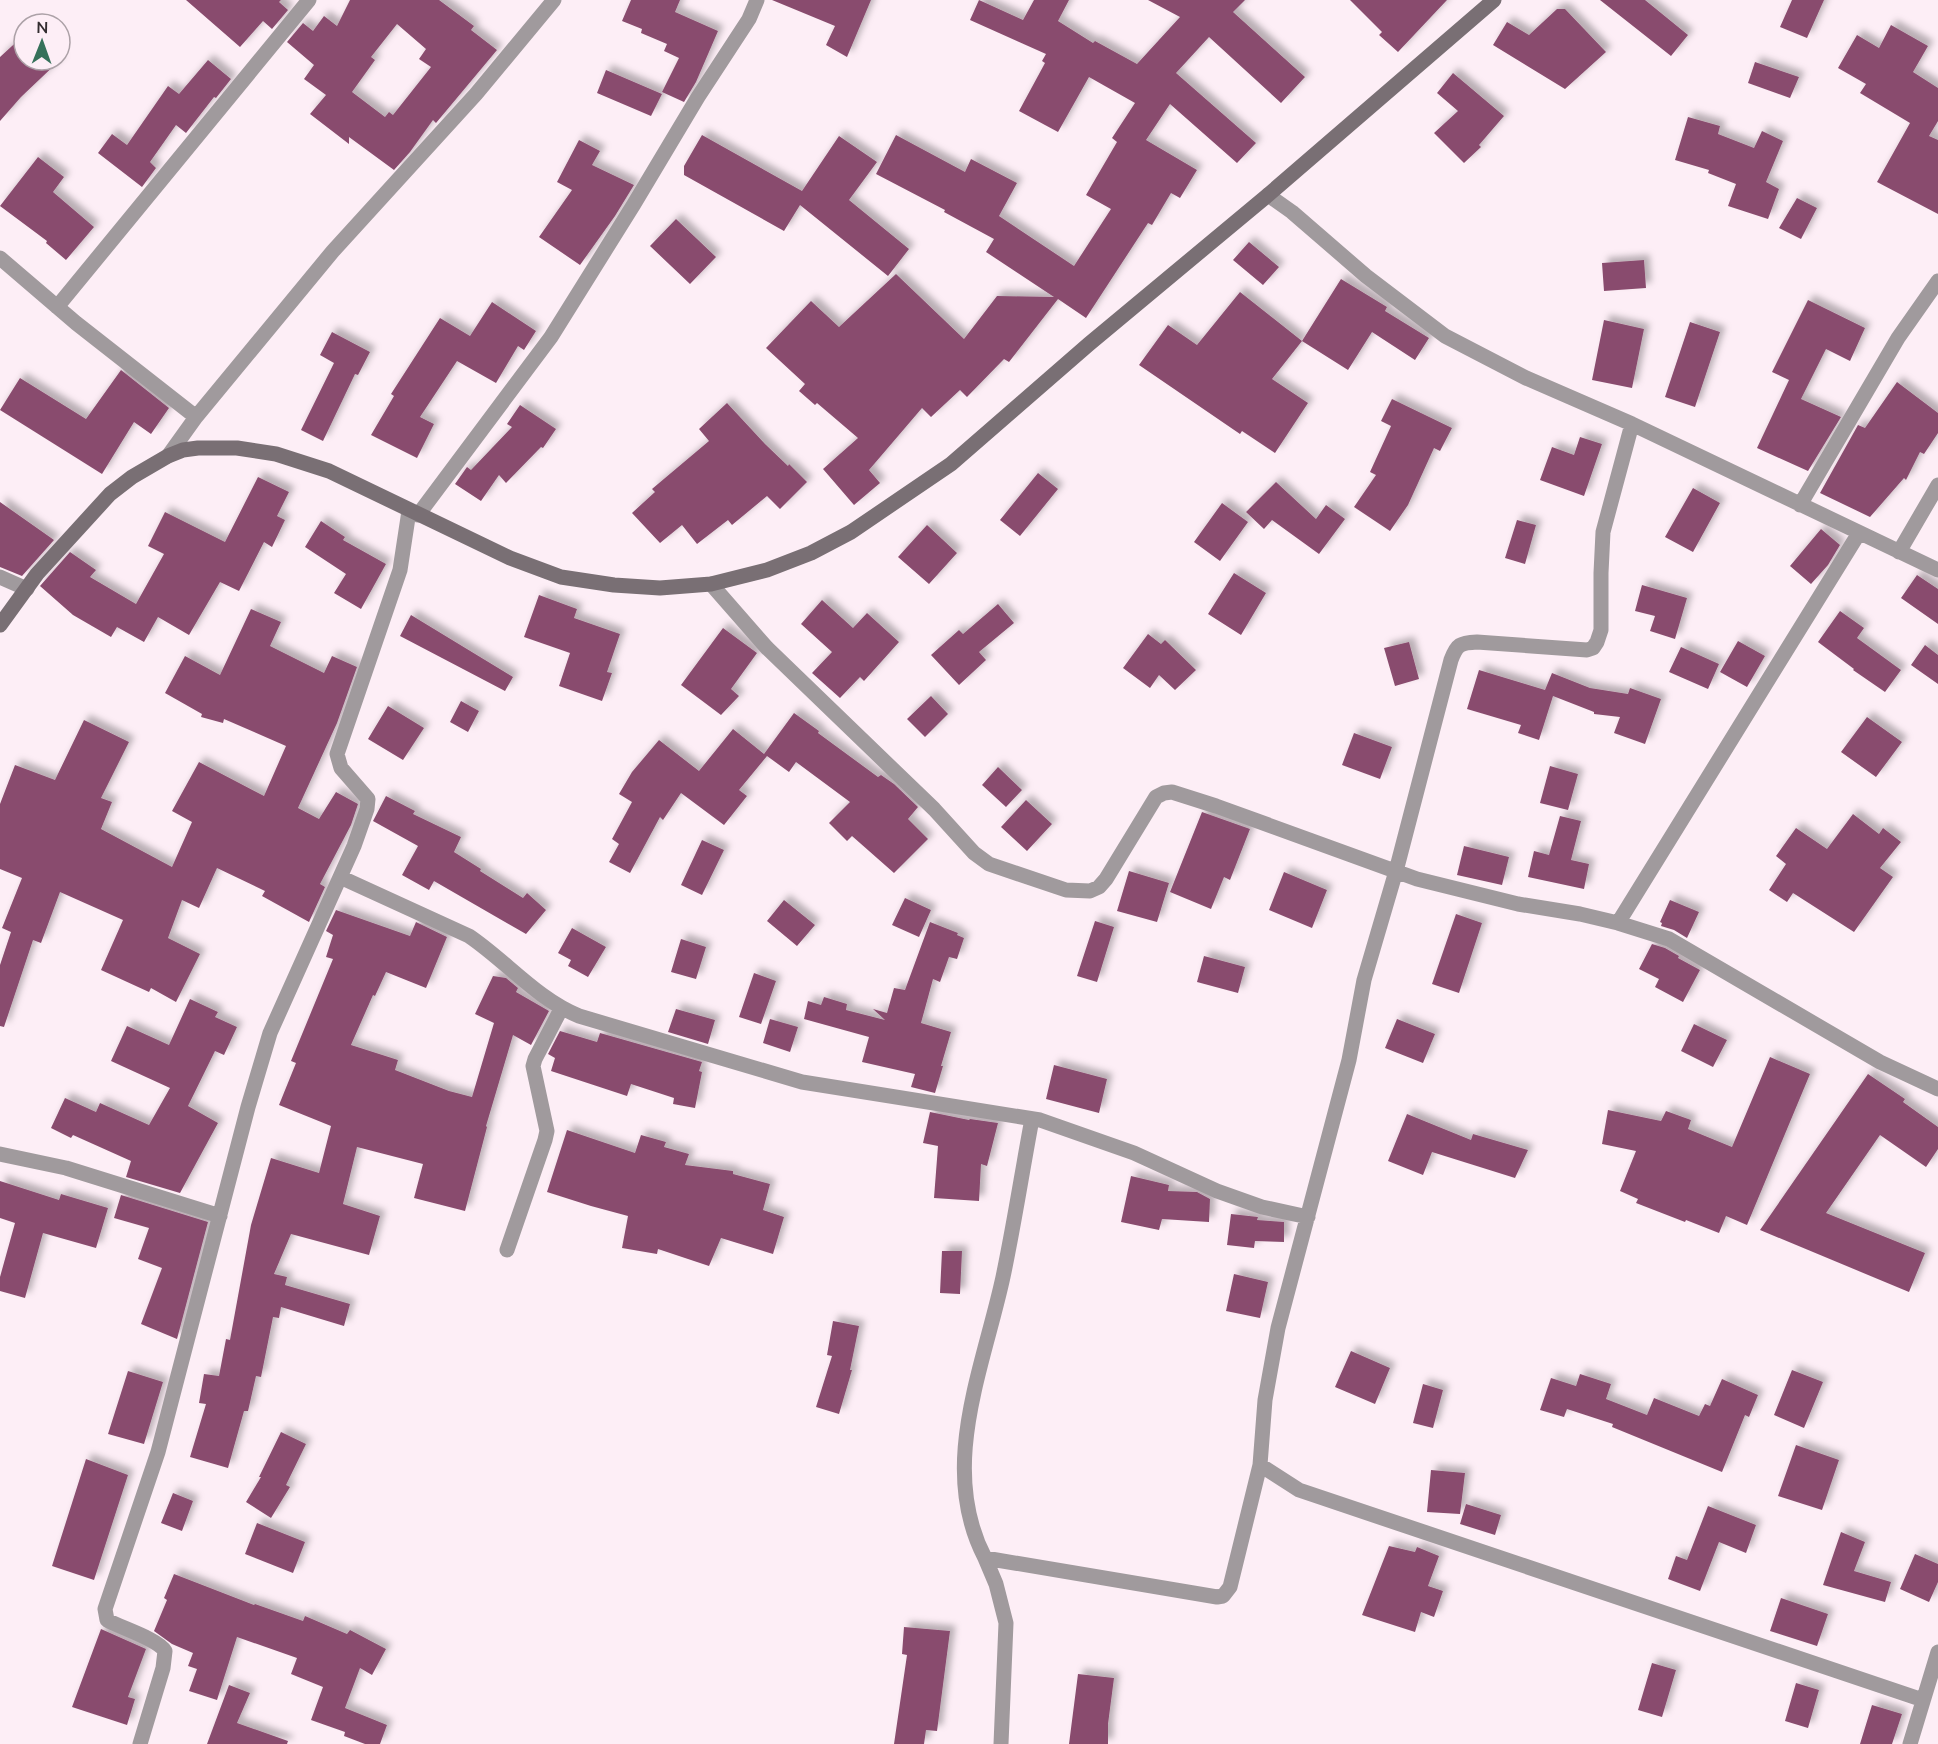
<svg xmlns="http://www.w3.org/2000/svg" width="1938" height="1744" viewBox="0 0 1938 1744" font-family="'Nunito Sans',sans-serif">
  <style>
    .building { fill: #894c6e; fill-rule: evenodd; filter: url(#shadow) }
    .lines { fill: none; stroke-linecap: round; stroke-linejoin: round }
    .street { stroke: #a09a9d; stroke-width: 15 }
    .secondary { stroke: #796f74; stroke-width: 15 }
  </style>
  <defs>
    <filter id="shadow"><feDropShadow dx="5.5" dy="-5.5" stdDeviation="3" flood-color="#0004"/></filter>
  </defs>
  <rect width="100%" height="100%" fill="#fdeef6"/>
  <path class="building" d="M186 0H281L279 2 288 10 272 29 263 21 240 47Z
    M350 0H439L474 26 471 30 497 50 436 123 433 120 410 152 394 170 349 137V144L310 114 326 95 304 79 314 65 287 42 303 23 313 31 324 16 337 26ZM397 24 426 49 419 59 431 67 393 115 389 112 385 117 352 92 375 60 371 57Z
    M631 0H680L675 12 718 31 696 82 684 102 662 92 679 58 664 51 667 44 641 33 642 29 622 21Z
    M772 0H871L847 57 826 45 835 26Z
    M979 0 1023 20 1034 0H1069L1058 21 1093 43 1095 41 1137 64 1180 17 1148 0H1245L1233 12 1305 77 1281 103 1209 37 1176 73 1256 143 1237 163 1170 104 1146 140 1197 170 1180 198 1171 193 1152 225 1148 223 1086 318 1058 299 1009 362 1004 359 967 397 960 390 931 417 922 408 869 470 880 483 854 505 823 469 858 438 817 403 815 405 799 391 805 384 766 348 811 301 839 327 896 274 964 339 997 296 1054 297 986 252 994 239 944 212 945 210 876 174 896 135 965 172 971 159 1017 183 999 216 1074 266 1111 209 1086 195 1117 142 1112 138 1135 103 1089 77 1058 132 1019 111 1045 63 1042 61 1046 54 970 20Z
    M1350 0H1447L1398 52 1379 35 1382 32Z
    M1600 0H1645L1688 35 1671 56Z
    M1792 0H1824L1807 38 1780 27Z
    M1557 9H1565L1606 52 1565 89 1493 45 1507 22 1529 35Z
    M1891 25 1928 46 1913 72 1938 88V121L1929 136 1938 140V214L1877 182 1910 123 1860 93 1866 84 1838 68 1857 35 1879 48Z
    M24 35V60H60L21 97 0 121V57Z
    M208 60 231 79 216 98 214 97 186 133 176 125 150 162 156 168 142 187 98 153 112 134 127 145 168 86 179 94Z
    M1755 62 1799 77 1790 98 1748 83Z
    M606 70 662 94 651 116 597 93Z
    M1453 73 1504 116 1479 145 1481 147 1464 163 1434 133 1458 111 1437 93Z
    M1688 117 1720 126 1718 134 1754 148 1762 131 1783 141 1766 182 1779 189 1768 219 1728 206 1736 184 1708 173 1709 170 1675 160Z
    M702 135 802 191 839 136 877 162 849 200 909 249 888 276 800 205 784 231 684 175V166Z
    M579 140 600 151 592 165 634 185 615 216 580 265 539 237 572 190 557 182Z
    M38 157 64 177 53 192 94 227 66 260 46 243 47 241 0 206Z
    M1797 198 1817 208 1801 239 1779 228Z
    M676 219 716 257 690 284 650 246Z
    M1249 242 1279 267 1263 285 1233 260Z
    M1644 260 1646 288 1604 291 1602 263Z
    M1341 279 1387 307 1385 311 1429 338 1415 360 1372 332 1348 370 1302 341Z
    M1240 292 1302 341 1272 379 1308 403 1275 453 1242 431 1240 434 1139 365 1168 325 1197 345Z
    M1808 300 1865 328 1850 361 1826 349 1801 399 1841 417 1808 471 1757 448 1789 380 1772 372Z
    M492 302 536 331 524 350 518 346 496 383 457 361 420 417 434 424 417 458 371 435 394 396 391 394 440 318 470 336Z
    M1604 320 1644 329 1632 388 1592 380Z
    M1690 322 1720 332 1695 407 1665 397Z
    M332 332 370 352 358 375 355 374 323 441 301 430 334 363 320 355Z
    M121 370 169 408 151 434 134 422 102 474 0 410 20 378 86 419Z
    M1897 382 1938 413V433L1924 454 1920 452 1906 480 1904 478 1870 517 1820 493 1858 425 1865 428Z
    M1392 399 1452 428 1440 451 1434 448 1408 505 1390 531 1354 507 1376 475 1370 472 1391 426 1381 421Z
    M727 403 765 444 788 466 789 464 807 482 780 509 767 496 732 525 728 520 697 544 682 525 660 543 632 513 655 492 652 489 709 441 699 429Z
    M520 405 556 429 543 448 541 447 506 483 499 475 481 501 455 484 467 467 471 470 512 427 507 424Z
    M1580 437 1602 444 1584 496 1540 480 1552 447 1574 455Z
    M1038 473 1058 489 1020 536 1000 520Z
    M258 477 289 492 277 516 285 520 272 547 264 542 239 591 220 582 189 635 158 617 144 642 117 627 111 637 73 615 40 586 70 552 96 570 90 577 136 604 164 554 148 546 165 512 225 542Z
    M1276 482 1316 519 1326 505 1345 519 1319 554 1272 520 1264 529 1246 512Z
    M1693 488 1720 503 1693 552 1665 537Z
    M0 502 54 540 22 576 0 567Z
    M1222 503 1248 522 1220 561 1194 542Z
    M1517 520 1536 525 1525 564 1505 558Z
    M321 521 345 537 343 540 386 564 361 609 334 593 346 574 305 547Z
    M927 525 957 553 929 584 898 557Z
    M1821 529 1840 545 1828 565 1811 584 1790 566Z
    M1234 573 1266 593 1241 635 1208 614Z
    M1917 575 1938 589V624L1901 598Z
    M1642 585 1687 598 1675 639 1650 631 1655 616 1635 611Z
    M539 595 577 609 574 618 620 634 607 672 612 673 602 701 559 686 570 653 524 637Z
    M822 600 853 628 867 613 899 642 864 681 860 677 840 698 812 673 832 652 801 624Z
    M998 604 1014 623 979 652 986 660 959 685 931 655 959 630 963 634Z
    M251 609 281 622 270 646 324 673 332 656 357 667 337 723 298 808 319 819 336 792 358 804 351 825 320 884 325 887 309 922 262 896 265 891 217 868 199 908 182 900 168 938 200 954 176 1002 151 988 149 992 101 970 123 920 60 892 41 943 33 940 4 1027 0 1026V965L11 932 2 928 22 878 0 869V804L15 765 55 780 84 720 129 742 101 798 112 802 101 829 172 867 192 822 172 811 199 762 264 796 286 746 224 719 223 723 201 717 202 714 165 693 185 656 220 675Z
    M1840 611 1864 628 1857 638 1901 670 1885 692 1853 670 1854 669 1818 642Z
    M411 615 513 677 505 691 400 636Z
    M723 628 757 653 731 689 739 696 721 715 681 685Z
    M1148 634 1161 644 1165 640 1196 670 1175 690 1159 675 1150 688 1123 668Z
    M1738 641 1765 656 1747 687 1720 672Z
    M1409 642 1419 679 1395 686 1384 648Z
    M1925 645 1938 655V684L1911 665Z
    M1681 647 1719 664 1708 689 1669 672Z
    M1479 670 1545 690 1552 673 1590 688 1628 694 1630 688 1661 699 1645 744 1614 733 1620 717 1594 714V712L1553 696 1539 740 1518 733 1521 725 1467 709Z
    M931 696 948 714 925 737 907 719Z
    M461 701 479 711 468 732 450 722Z
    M388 706 424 728 403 760 368 739Z
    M794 713 819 731 818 733 878 777 881 775 894 784 918 807 908 819 928 839 894 873 852 836 847 841 829 823 850 802 796 762 789 772 767 756 739 790 747 796 724 825 681 793 663 820 660 817 630 873 609 862 619 844 612 839 632 802 619 794 632 772 659 740 699 771 733 729 764 754Z
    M1867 717 1902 742 1876 777 1841 752Z
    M1354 733 1392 747 1380 779 1342 765Z
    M1550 766 1578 774 1568 810 1540 803Z
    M998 767 1022 790 1006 807 982 785Z
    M386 796 415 811 413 814 461 837 454 852 481 869 480 871 523 898 527 893 546 910 526 934 434 881 429 890 402 875 418 846 373 821Z
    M1026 800 1052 824 1027 851 1001 827Z
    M1202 812 1250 829 1230 880 1224 877 1211 909 1170 892Z
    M1853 814 1879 834 1883 828 1901 842 1880 868 1893 877 1854 932 1793 893 1787 902 1769 890 1786 864 1776 856 1796 828 1827 849Z
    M1560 816 1581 821 1571 860 1589 864 1584 889 1528 877 1534 851 1549 855Z
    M702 840 724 850 702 895 681 885Z
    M1464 846 1509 857 1502 885 1457 875Z
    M1129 871 1169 883 1157 922 1117 911Z
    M1284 872 1327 890 1312 928 1269 910Z
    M905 898 931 910 919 937 892 925Z
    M784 900 815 925 797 946 767 921Z
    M1670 900 1699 912 1687 938 1674 930 1661 926 1662 923 1660 922Z
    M336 910 410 936 416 922 447 937 426 988 386 972 375 996 373 995 351 1045 398 1060 395 1070 449 1091 472 1097 494 1023 475 1014 493 976 506 978 518 988 516 992 549 1011 531 1045 513 1035 486 1126 487 1127 465 1211 414 1198 423 1164 357 1147 343 1204 380 1216 369 1255 291 1234 274 1274 287 1277 285 1285 350 1304 344 1326 281 1307 279 1318 273 1317 261 1377 256 1376 248 1411H244L228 1468 190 1457 206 1404 199 1403 204 1374 219 1376 226 1339 230 1340 251 1225 271 1158 319 1173 331 1126 279 1105 296 1063 291 1061 333 959 326 957 333 935 326 931Z
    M1456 914 1482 923 1459 993 1432 984Z
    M1095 921 1114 927 1097 982 1077 976Z
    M930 922 958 933 957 935 964 938 957 959 949 957 940 982 933 979 921 1023 951 1032 941 1066H943L935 1093 911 1087 915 1074 862 1062 869 1037 804 1019 808 1001 821 1005 824 997 847 1004 846 1010 885 1020 873 1009 887 1013 894 988 905 990Z
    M572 928 606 947 588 977 568 966 571 960 558 953Z
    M681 939 706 947 696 979 671 972Z
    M1652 944 1665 948 1679 956 1678 958 1700 970 1683 1002 1655 987 1659 979 1639 969Z
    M1204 956 1245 967 1238 993 1197 982Z
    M754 973 776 981 761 1024 739 1017Z
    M190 999 218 1012 215 1017 237 1027 224 1055 215 1051 188 1106 218 1123 180 1193 126 1177 131 1161 73 1135 71 1138 51 1128 65 1098 96 1112 100 1103 149 1125 170 1088 111 1061 127 1026 169 1045Z
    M676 1009 715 1020 708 1044 668 1032Z
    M770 1019 798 1027 790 1052 763 1043Z
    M1397 1019 1435 1034 1423 1063 1385 1048Z
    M1694 1024 1727 1040 1713 1067 1681 1051Z
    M560 1031 597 1042 600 1033 702 1062 699 1071 702 1072 695 1108 673 1104 674 1098 631 1084 627 1096 551 1071 555 1058 548 1054Z
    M1770 1057 1810 1074 1747 1225 1726 1216 1719 1233 1686 1220 1685 1222 1636 1203 1638 1199 1620 1191 1636 1151 1602 1144 1608 1110 1661 1121 1666 1111 1691 1120 1688 1129 1732 1147Z
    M1054 1065 1107 1079 1099 1113 1046 1099Z
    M1868 1074 1905 1099 1903 1102 1938 1127V1149L1926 1167 1880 1135 1826 1213 1925 1253 1909 1292 1760 1230Z
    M930 1112 969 1120 970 1119 998 1123 987 1166 981 1164 979 1201 934 1198 938 1146 923 1143Z
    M1407 1114 1471 1140 1473 1134 1528 1150 1515 1178 1432 1152 1423 1175 1388 1161Z
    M567 1130 635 1153 641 1135 666 1142 664 1147 689 1154 685 1165 733 1171V1174L770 1184 763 1210 784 1217 773 1254 721 1238 709 1266 658 1249 657 1254 622 1248 628 1216 591 1206 547 1192Z
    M1131 1176 1169 1185 1168 1191 1197 1192 1210 1199 1209 1222 1162 1219 1159 1230 1121 1222Z
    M0 1181 59 1200 61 1194 108 1208 96 1248 43 1233 25 1298 0 1291V1277L15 1223 0 1218Z
    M121 1195 208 1222 177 1339 141 1324 162 1268 138 1259 149 1228 114 1218Z
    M1231 1214 1258 1217 1257 1220 1284 1222V1242L1255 1241 1254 1248 1227 1245Z
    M942 1251H962L960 1294 940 1293Z
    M1234 1274 1268 1282 1260 1318 1226 1311Z
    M833 1321 859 1326 850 1370H852L839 1414 816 1407 832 1356 827 1355Z
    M1351 1351 1390 1368 1375 1404 1335 1387Z
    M1792 1370 1823 1382 1804 1428 1774 1415Z
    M128 1371 163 1382 144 1444 108 1434Z
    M1580 1374 1611 1384 1606 1399 1647 1415 1654 1398 1699 1416 1705 1404 1710 1406 1722 1379 1758 1395 1749 1417 1745 1415 1722 1472 1612 1427 1613 1424 1567 1409 1564 1417 1540 1410 1551 1378 1576 1386Z
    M1423 1384 1443 1390 1433 1428 1413 1423Z
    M281 1432 306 1444 286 1485 290 1487 271 1518 246 1502 261 1477H259Z
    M1796 1445 1839 1460 1822 1510 1778 1496Z
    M86 1459 128 1475 94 1580 52 1566Z
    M1431 1470 1465 1473 1460 1514 1427 1512Z
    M173 1493 193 1501 182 1531 161 1523Z
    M1466 1504 1501 1515 1495 1535 1460 1524Z
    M1708 1506 1756 1525 1746 1553 1719 1542 1700 1591 1668 1579 1676 1556 1687 1560Z
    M257 1523 305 1542 293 1573 245 1554Z
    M1841 1532 1865 1542 1854 1571 1891 1582 1885 1602 1823 1585Z
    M1389 1546 1415 1552 1417 1547 1439 1556 1428 1586 1443 1591 1434 1617 1421 1612 1415 1632 1362 1615Z
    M1915 1554 1938 1564V1582L1929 1602 1900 1589Z
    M174 1574 254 1605 255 1604 303 1621 305 1616 347 1634 350 1630 386 1649 372 1675 360 1668 345 1708 387 1725 380 1744H365L344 1736 345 1732 311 1720 323 1687 291 1674 297 1658 237 1637 217 1700 189 1691 197 1669 188 1666 193 1653 172 1644 154 1631 167 1600 164 1598Z
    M1781 1598 1828 1614 1817 1646 1770 1631Z
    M904 1627 950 1631 937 1731 926 1730 924 1744H894L907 1655 902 1654Z
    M101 1629 146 1649 128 1697 135 1699 127 1725 72 1707Z
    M1652 1663 1676 1670 1662 1717 1638 1710Z
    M1078 1674 1114 1678 1108 1724V1744H1069Z
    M1796 1683 1819 1690 1808 1728 1785 1721Z
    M229 1685 250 1693 237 1723 288 1741 287 1744H207Z
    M1872 1705 1902 1714 1892 1744H1860Z"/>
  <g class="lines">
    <path class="street" d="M1268 195 1292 212 1366 276 1445 336 1526 378 1632 424 1938 570
      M0 258 76 323 196 417
      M57 307 309 0
      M1632 424 1603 532 1601 573V630L1597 642 1593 648 1587 650 1477 642C1460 643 1457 644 1451 660L1396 871 1364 980 1349 1060 1278 1328 1265 1400 1260 1465 1299 1490 1923 1700
      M168 456 196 417 333 251 476 94 554 0
      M1800 505 1898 338 1938 281
      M418 515 551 337 634 204 698 97 749 19 757 0
      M1899 552 1938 485
      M0 577 27 589
      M711 584 767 648 934 809 974 853 989 864 1066 890 1090 891 1099 887 1106 879 1156 797 1164 793 1172 792 1216 806 1417 879 1518 904 1580 914 1618 923 1669 939 1880 1062 1938 1089
      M340 877 469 936C506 961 537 999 579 1016L802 1082 1040 1120 1134 1153 1217 1191 1262 1207 1308 1217
      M1618 923 1859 533
      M0 1154 66 1168 220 1216
      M507 1250 545 1140 547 1131 533 1066 535 1059 561 1009
      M985 1558C938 1468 983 1369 1003 1277 1014 1225 1022 1172 1032 1119
      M140 1744 163 1668 165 1651C158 1639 121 1628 107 1620L105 1609 158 1452 248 1107 270 1033 354 846 367 809 368 799 341 768 337 754 400 570 409 511
      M1001 1744 1006 1623 996 1584 985 1558 1217 1597 1223 1596 1230 1587 1260 1465
      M1910 1744 1938 1652"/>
    <path class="secondary" d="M0 625 37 574 110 494 132 477 168 456 183 450 198 448H237L276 454 329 471 510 558 561 577 614 585 660 588 711 584 767 570 811 553 851 532 951 464 1089 344 1268 195 1494 0"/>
  </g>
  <g transform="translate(42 42) rotate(1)"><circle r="28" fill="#fdeef6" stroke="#aca1a7" stroke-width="1.5"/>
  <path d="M0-4.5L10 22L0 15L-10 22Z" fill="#36715a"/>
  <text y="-9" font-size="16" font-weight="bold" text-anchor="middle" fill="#332d30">N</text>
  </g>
</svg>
